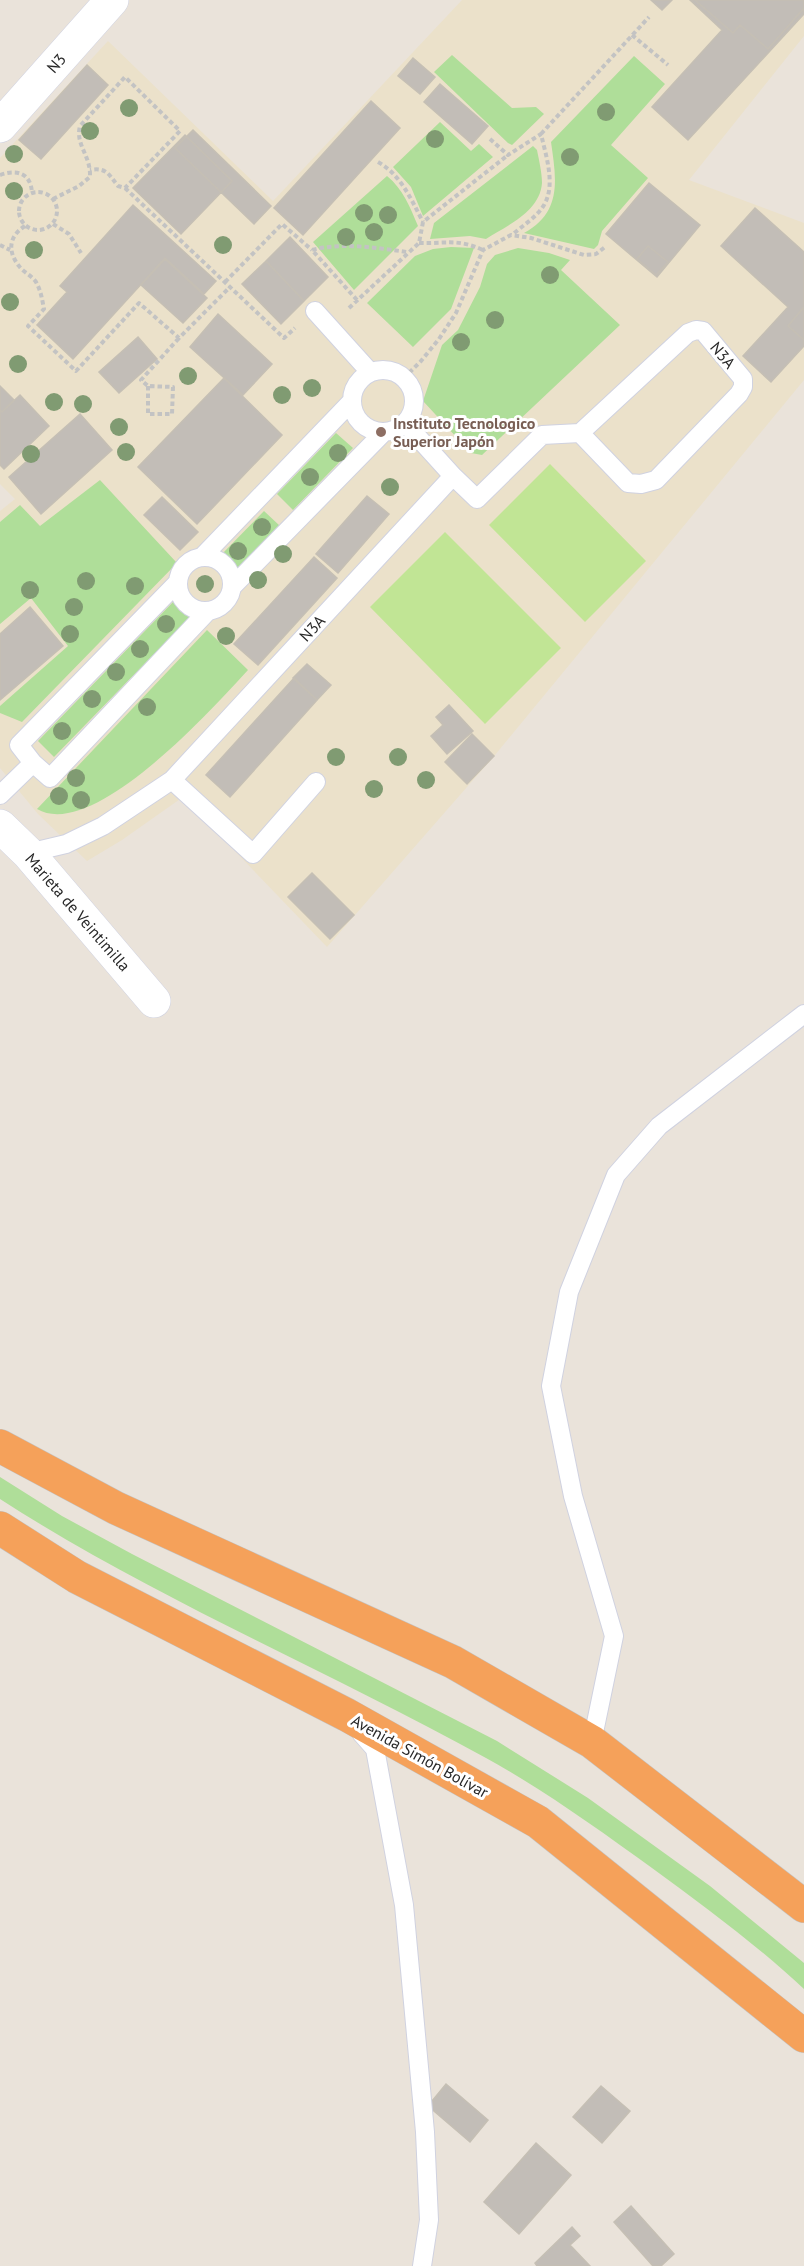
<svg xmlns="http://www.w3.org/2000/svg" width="804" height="2266" viewBox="0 0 804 2266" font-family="'PT Sans',sans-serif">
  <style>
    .education { fill: #ebe1ca }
    .green { fill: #afde99 }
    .pitch { fill: #c1e595 }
    .building { fill: #c2bdb7; stroke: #c5bfb4; stroke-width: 1.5 }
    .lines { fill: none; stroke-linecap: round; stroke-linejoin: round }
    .lane-casing { stroke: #d0d2e0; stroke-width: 20 }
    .street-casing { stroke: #d0d2e0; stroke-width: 34 }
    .highway-casing { stroke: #c3c3c3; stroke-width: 34 }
    .path { stroke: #c3c3c3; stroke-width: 4; stroke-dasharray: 4.5 3; stroke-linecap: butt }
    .lane { stroke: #fff; stroke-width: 18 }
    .street { stroke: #fff; stroke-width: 33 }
    .highway { stroke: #f5a15a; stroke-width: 33 }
    .tree { fill: #809b72 }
    .education-dot { fill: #8d6e63; stroke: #fff; stroke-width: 2 }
    .labels { text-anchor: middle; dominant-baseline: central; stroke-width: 6; stroke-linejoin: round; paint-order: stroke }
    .street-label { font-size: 16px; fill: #282828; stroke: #fff }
    .education-label { font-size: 16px; font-weight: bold; fill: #785e54; stroke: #fff; text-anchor: start }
  </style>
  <rect width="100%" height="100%" fill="#eae3da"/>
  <path class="education" d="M462 0H804V36L689 180 804 223V380L495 755 327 947 183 797 122 840 87 861 38 814 0 768V511L15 499 0 484V158L108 41 273 201Z"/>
  <path class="green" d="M452 55 512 108 536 107 544 114 512 145 508 143 434 72Z
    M634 56 665 84 611 145 648 178 602 231 598 245 594 249 524 233C563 212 556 178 551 142Z
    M440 122 471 151 479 144 493 157 423 216 411 187 393 167Z
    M533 146 537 150C539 160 542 173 542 183 540 212 506 226 486 239L470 236 430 239 434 223Z
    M387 176C403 189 410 207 418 226L354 290 313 242Z
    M451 247 474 248 451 309 413 347 367 303 415 256 433 249Z
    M518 248 549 253 570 260 561 270 620 325 482 455 471 453 423 401 442 345 458 330 480 287 487 264 495 255Z
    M336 433 353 448 293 510 277 494Z
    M100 480 177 563 22 722 0 713V706L68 646 31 598 0 624V522L20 505 40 526Z
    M264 511 280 526 238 570 231 560 222 554Z
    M174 601 180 611 190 617 54 757 38 741Z
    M207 630 248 670C213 708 93 842 37 809Z
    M0 1477 62 1516 132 1554 497 1741 588 1798 710 1886 804 1963V1989C757 1945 705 1907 652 1868 598 1829 544 1790 486 1758 325 1669 155 1599 0 1499Z"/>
  <path class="pitch" d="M550 464 646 561 585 622 489 525Z
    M445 532 561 648 485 724 370 607Z"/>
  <path class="building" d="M651 0H672L662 10Z
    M690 0H804V14L688 140 652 107 722 30Z
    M695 0H804V8L768 49 740 25 733 33Z
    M413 58 435 77 420 94 398 76Z
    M87 65 108 85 41 159 19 140Z
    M440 84 488 126 472 144 424 102Z
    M371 101 400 128 303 235 274 208Z
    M193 130 271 206 254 224 175 148Z
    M185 135 232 181 181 234 133 188Z
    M649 183 700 225 657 277 606 234Z
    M133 205 216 281 204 294 165 258 73 359 37 325 67 292 60 286Z
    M755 208 804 252V346L771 382 743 356 788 307 721 246Z
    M290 237 328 277 304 301 266 261Z
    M648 246 668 262 656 275 637 259Z
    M165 259 207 298 183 323 141 285Z
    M266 261 304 301 281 324 242 284Z
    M804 307V340L788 326Z
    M218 314 272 364 243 395 190 347Z
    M138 337 157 359 119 393 99 372Z
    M224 378 282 435 197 524 138 467Z
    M0 386 14 400 2 412 0 410Z
    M20 395 49 426 4 469 0 465V410L2 412Z
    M80 414 112 450 41 514 9 477Z
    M367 496 389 514 338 573 316 554Z
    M162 497 198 532 180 550 144 515Z
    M314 557 337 578 258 665 234 644Z
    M30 607 63 646 0 700V634Z
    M307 664 331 685 317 700 293 678Z
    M294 678 317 700 230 797 206 775Z
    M449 705 473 731 447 754 431 736 443 725 436 717Z
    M472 734 494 756 467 784 445 762Z
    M312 873 354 915 330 939 288 897Z
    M446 2084 488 2120 470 2142 428 2106Z
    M601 2086 630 2111 602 2143 573 2117Z
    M536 2143 571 2175 519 2234 484 2202Z
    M631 2206 674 2254 661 2266H653L614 2222Z
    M572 2227 580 2236 570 2245 590 2266H537L535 2263Z"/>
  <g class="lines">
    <defs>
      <path id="lane" d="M315 311 370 372
        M352 401a31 31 0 1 1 62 0a31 31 0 1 1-62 0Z
        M405 423 453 476
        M202 557 351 402
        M178 584a27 27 0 1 1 54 0a27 27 0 1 1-54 0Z
        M232 587 383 433
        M33 763 19 745 178 582
        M172 780 253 854 316 782
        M0 795 33 763 50 778 208 611
        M28 853 66 844 103 826 172 780 453 476 477 499 542 435 580 433 688 333 696 330 703 331 743 379V387L739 394 656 480 641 484 628 483 580 433
        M361 1733 375 1749 404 1905 425 2132 429 2220 422 2266
        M592 1742 614 1636 573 1496 551 1386 569 1292 616 1175 659 1126 804 1014"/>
      <path id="street" d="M0 126 112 0
        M0 826 28 853 154 1001"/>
      <path id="highway" d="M0 1446 116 1508 453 1662 592 1742 804 1906
        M0 1528 77 1577 347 1715 538 1822 804 2036"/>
    </defs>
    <use href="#lane" class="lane-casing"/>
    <use href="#street" class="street-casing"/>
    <use href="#highway" class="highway-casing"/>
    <path class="path" d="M632 35 668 65
      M541 134 649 17
      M490 139 508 155 541 134C546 156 556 185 544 205 537 217 522 226 512 235
      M378 162C401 175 411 199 423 222
      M0 175C17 169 31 173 32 193
      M125 188 284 338 295 328
      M19 211a19 19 0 1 1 38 0a19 19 0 1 1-38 0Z
      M53 199 79 186 90 177C91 155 75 145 80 126L125 77 180 131 125 188 118 186C109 175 107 167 90 170
      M53 224 69 234 81 253
      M25 226C9 236 7 251 19 266 23 272 31 275 36 282 41 291 42 299 44 309L28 326 76 371 139 303 179 338 230 287
      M419 243C446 244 456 238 483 250
      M0 245 10 250
      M225 282 282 224 312 250
      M357 300 312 250C342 242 377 248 407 252
      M349 308 419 243 423 222 508 155
      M404 378 421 361 439 339 456 313 483 250 511 235 531 238 584 255 596 254 605 247
      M148 386V414H172L173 387 148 386 141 380 179 338"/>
    <use href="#lane" class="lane"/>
    <use href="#street" class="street"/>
    <use href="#highway" class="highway"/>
  </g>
  <g class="tree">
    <circle cx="129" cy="108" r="9"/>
    <circle cx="606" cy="112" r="9"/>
    <circle cx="90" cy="131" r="9"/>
    <circle cx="435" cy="139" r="9"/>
    <circle cx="14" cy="154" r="9"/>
    <circle cx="570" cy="157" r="9"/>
    <circle cx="14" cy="191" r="9"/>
    <circle cx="364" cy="213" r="9"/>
    <circle cx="388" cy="215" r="9"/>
    <circle cx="374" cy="232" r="9"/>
    <circle cx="346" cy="237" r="9"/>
    <circle cx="223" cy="245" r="9"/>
    <circle cx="34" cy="250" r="9"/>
    <circle cx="550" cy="275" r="9"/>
    <circle cx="10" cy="302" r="9"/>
    <circle cx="495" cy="320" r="9"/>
    <circle cx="461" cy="342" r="9"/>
    <circle cx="18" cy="364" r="9"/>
    <circle cx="188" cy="376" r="9"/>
    <circle cx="312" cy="388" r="9"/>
    <circle cx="282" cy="395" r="9"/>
    <circle cx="54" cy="402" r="9"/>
    <circle cx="83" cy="404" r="9"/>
    <circle cx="119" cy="427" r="9"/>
    <circle cx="126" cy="452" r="9"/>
    <circle cx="338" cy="453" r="9"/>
    <circle cx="31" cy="454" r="9"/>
    <circle cx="310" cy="477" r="9"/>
    <circle cx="390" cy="487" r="9"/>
    <circle cx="262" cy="527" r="9"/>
    <circle cx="238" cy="551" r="9"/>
    <circle cx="283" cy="554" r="9"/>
    <circle cx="258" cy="580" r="9"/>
    <circle cx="86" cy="581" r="9"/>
    <circle cx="205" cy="584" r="9"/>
    <circle cx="135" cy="586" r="9"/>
    <circle cx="30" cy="590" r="9"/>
    <circle cx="74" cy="607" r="9"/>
    <circle cx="166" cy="624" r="9"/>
    <circle cx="70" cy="634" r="9"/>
    <circle cx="226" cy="636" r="9"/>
    <circle cx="140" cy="649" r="9"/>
    <circle cx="116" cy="672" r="9"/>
    <circle cx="92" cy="699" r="9"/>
    <circle cx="147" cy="707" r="9"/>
    <circle cx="62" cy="731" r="9"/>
    <circle cx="336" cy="757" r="9"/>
    <circle cx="398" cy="757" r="9"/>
    <circle cx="76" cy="778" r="9"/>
    <circle cx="426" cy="780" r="9"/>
    <circle cx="374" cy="789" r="9"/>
    <circle cx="59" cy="796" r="9"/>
    <circle cx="81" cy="800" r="9"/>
  </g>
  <circle class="education-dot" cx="381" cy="432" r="6"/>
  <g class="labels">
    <g class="street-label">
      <text transform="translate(56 63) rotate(-49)">N3</text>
      <text transform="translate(723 355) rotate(50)">N3A</text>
      <text transform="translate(312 628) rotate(-47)">N3A</text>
      <text transform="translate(78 912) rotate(49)">Marieta de Veintimilla</text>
      <text transform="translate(420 1756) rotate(29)">Avenida Simón Bolívar</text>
    </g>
    <g class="education-label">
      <text x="393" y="423">Instituto Tecnologico<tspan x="393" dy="18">Superior Japón</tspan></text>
    </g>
  </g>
</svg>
